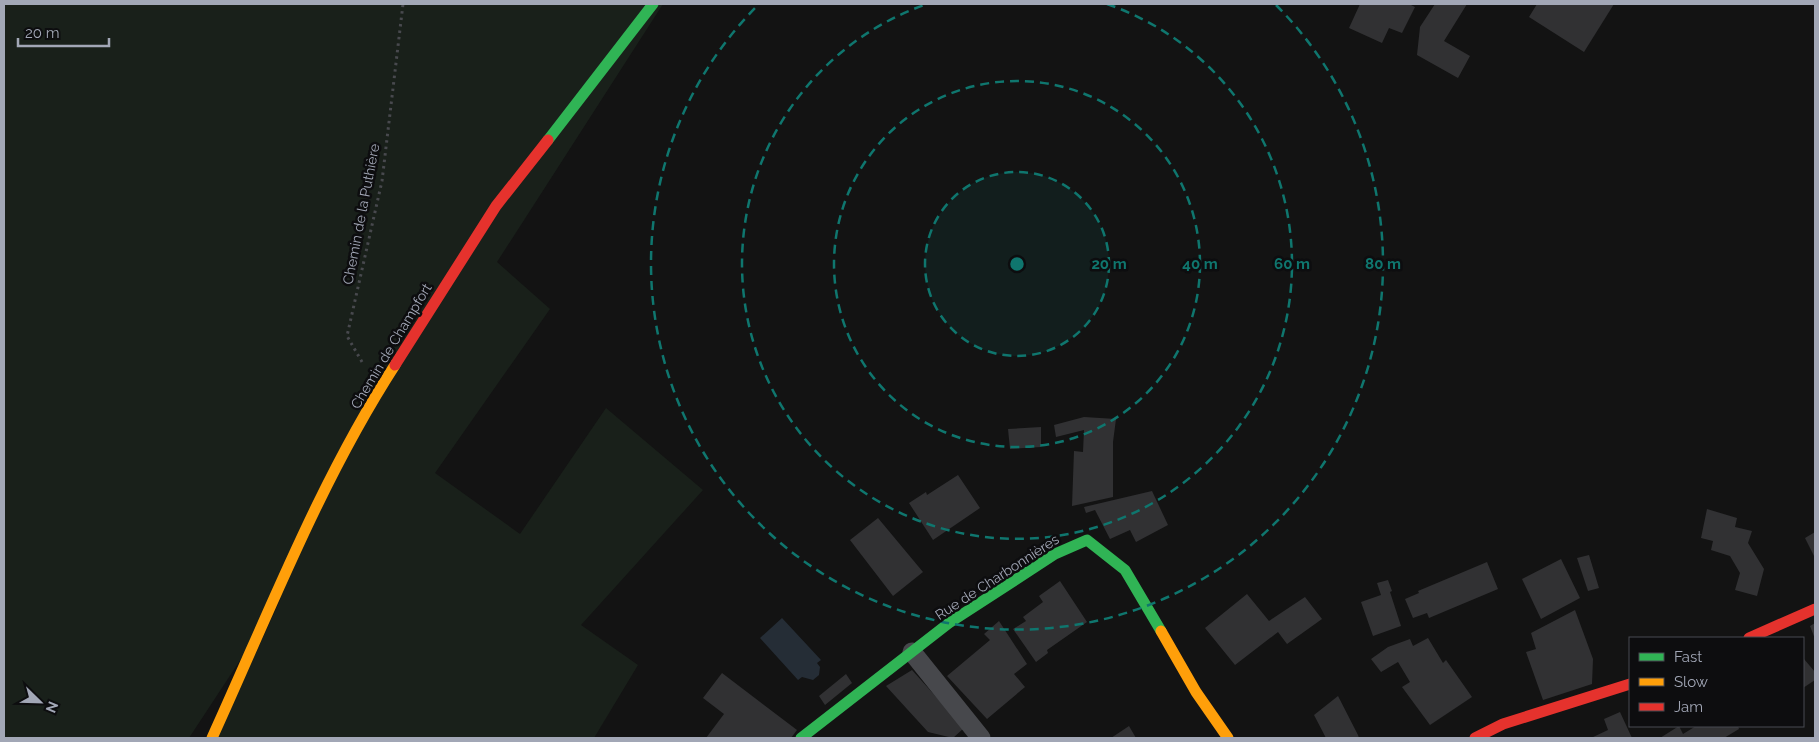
<svg xmlns="http://www.w3.org/2000/svg" width="1819" height="742" viewBox="0 0 1819 742" font-family="Raleway,sans-serif">
  <style>
    .green { fill: #19201a }
    .water { fill: #252d36 }
    .building { fill: #313133 }
    .lines { fill: none; stroke-linecap: round; stroke-linejoin: round }
    .path { stroke: #48494e; stroke-width: 3; stroke-dasharray: 2.5 4; stroke-linecap: butt }
    .lane { stroke: #47484c; stroke-width: 19 }
    .fast { stroke: #30b455; stroke-width: 11 }
    .slow { stroke: #ff9f0a; stroke-width: 11 }
    .jam { stroke: #e5322d; stroke-width: 11 }
    .ring { fill: none; stroke: #0f766e; stroke-width: 2.5; stroke-dasharray: 9 6 }
    .labels { text-anchor: middle; dominant-baseline: central; stroke-width: 5; stroke-linejoin: round; paint-order: stroke }
    .street-label { font-size: 14px; fill: #a2a7b6; stroke: #0d0d0f }
    .centre { fill: #0f766e; stroke: #0d0d0f; stroke-width: 2.5 }
    .ring-label { font-size: 15px; text-anchor: middle; font-weight: bold; fill: #0f766e; stroke: #0d0d0f; stroke-width: 5; stroke-linejoin: round; paint-order: stroke }
  </style>
  <rect width="100%" height="100%" fill="#131313"/>
  <path class="green" d="M4 4H663L497 262 550 309 435 473 520 534 606 408 703 490 581 625 638 665 594 738H217L281 598 189 738H4Z"/>
  <path class="water" d="M782 618 821 660 817 663 820 667 819 675 813 680 802 677 798 680 760 638Z"/>
  <path class="building" d="M1360 4H1409L1415 7 1402 33 1389 28 1382 43 1349 28Z
    M1435 4H1467L1444 41 1470 56 1458 78 1417 55 1420 27Z
    M1537 4H1614L1584 52 1529 17Z
    M1084 417 1116 419 1113 442V497L1072 506 1074 451 1083 452 1084 430 1056 437 1054 425Z
    M1041 427V447L1010 449 1008 429Z
    M958 475 980 508 933 540 909 503 926 492 927 495Z
    M1152 491 1168 525 1136 542 1130 530 1110 539 1095 510 1086 513 1084 507Z
    M1707 509 1737 518 1735 527 1752 531 1748 543 1764 569 1757 596 1735 590 1740 573 1730 556 1711 550 1713 541 1701 538Z
    M878 518 923 572 893 596 850 540Z
    M1815 532V558L1805 538Z
    M1589 555 1599 588 1588 591 1577 558Z
    M1561 559 1580 598 1541 619 1522 579Z
    M1487 562 1498 589 1429 618 1427 613 1413 618 1405 599 1419 593 1418 591Z
    M1388 580 1392 591 1390 592 1401 626 1373 636 1361 602 1381 595 1377 583Z
    M1060 581 1087 622 1047 650 1048 653 1036 662 1013 629 1026 621 1023 617 1043 602 1039 596Z
    M1247 594 1269 621 1305 597 1322 619 1287 644 1278 632 1235 665 1205 628Z
    M1575 610 1593 659 1592 684 1543 700 1526 652 1536 649 1531 633Z
    M999 621 1027 664 1014 674 1025 687 987 719 947 676 990 640 984 634Z
    M1815 623V639L1810 626Z
    M1428 638 1443 663 1446 660 1472 697 1430 725 1402 687 1410 682 1398 662 1381 672 1371 659 1388 647 1410 639 1413 646Z
    M1804 659 1815 672V680L1803 688Z
    M912 670 964 728 953 738 928 732 886 686Z
    M722 673 797 730 791 738H706L724 714 703 698Z
    M846 674 852 683 825 705 819 696Z
    M1338 696 1358 735 1359 738H1326L1314 715Z
    M1620 712 1632 738H1591L1608 730 1604 719Z
    M1129 726 1136 738H1111Z
    M1679 726 1683 734 1696 726H1738L1739 729 1724 738H1660Z"/>
  <g class="lines">
    <path class="path" d="M362 362 347 336 382 181 403 4"/>
    <path class="lane" d="M912 652 981 738"/>
    <path class="fast" d="M548 140 653 4
      M801 738 949 623 1055 554 1087 540 1125 570 1161 631"/>
    <path class="slow" d="M1161 631 1196 692 1228 738
      M212 738C269 613 320 481 395 365"/>
    <path class="jam" d="M395 365 496 206 548 140
      M1749 638 1815 609
      M1475 738 1503 724 1630 684"/>
  </g>
  <circle cx="1017" cy="264" r="92" fill="#0f766e" fill-opacity=".12"/>
  <g class="ring">
    <circle cx="1017" cy="264" r="92"/>
    <circle cx="1017" cy="264" r="183"/>
    <path d="M1107 4A275 275 0 1 1 927 4"/>
    <path d="M1276 5A366 366 0 1 1 758 5"/>
  </g>
  <g class="labels">
    <g class="street-label">
      <text transform="translate(361 214) rotate(-79)">Chemin de la Puthière</text>
      <text transform="translate(391 346) rotate(-59)">Chemin de Champfort</text>
      <text transform="translate(997 577) rotate(-33)">Rue de Charbonnières</text>
    </g>
  </g>
  <circle cx="1017" cy="264" r="8" class="centre"/>
  <g class="ring-label">
    <text x="1109" y="269">20 m</text>
    <text x="1200" y="269">40 m</text>
    <text x="1292" y="269">60 m</text>
    <text x="1383" y="269">80 m</text>
  </g>
  <rect width="1819" height="742" fill="none" stroke="#a2a7b6" stroke-width="10"/>
  <rect x="1629" y="637" width="175" height="90" fill="#0d0d0f" stroke="#494b52"/>
  <rect x="1639" y="653" width="25" height="8" fill="#30b455" stroke="#494b52"/>
  <text x="1674" y="662" font-size="15" fill="#a2a7b6">Fast</text>
  <rect x="1639" y="678" width="25" height="8" fill="#ff9f0a" stroke="#494b52"/>
  <text x="1674" y="687" font-size="15" fill="#a2a7b6">Slow</text>
  <rect x="1639" y="703" width="25" height="8" fill="#e5322d" stroke="#494b52"/>
  <text x="1674" y="712" font-size="15" fill="#a2a7b6">Jam</text>
  <g transform="translate(40 702) rotate(113)" stroke="#0d0d0f" stroke-width="4" paint-order="stroke">
  <path d="M0-4L9 19L0 12L-9 19Z" fill="#a2a7b6"/>
  <text y="-8" font-size="14" font-weight="bold" text-anchor="middle" fill="#a2a7b6">N</text>
  </g>
  <path d="M18 38v8h91v-8" fill="none" stroke="#a2a7b6" stroke-width="2.5"/>
  <text x="25" y="38" font-size="15" fill="#a2a7b6" stroke="#0d0d0f" stroke-width="4" paint-order="stroke">20 m</text>
</svg>
